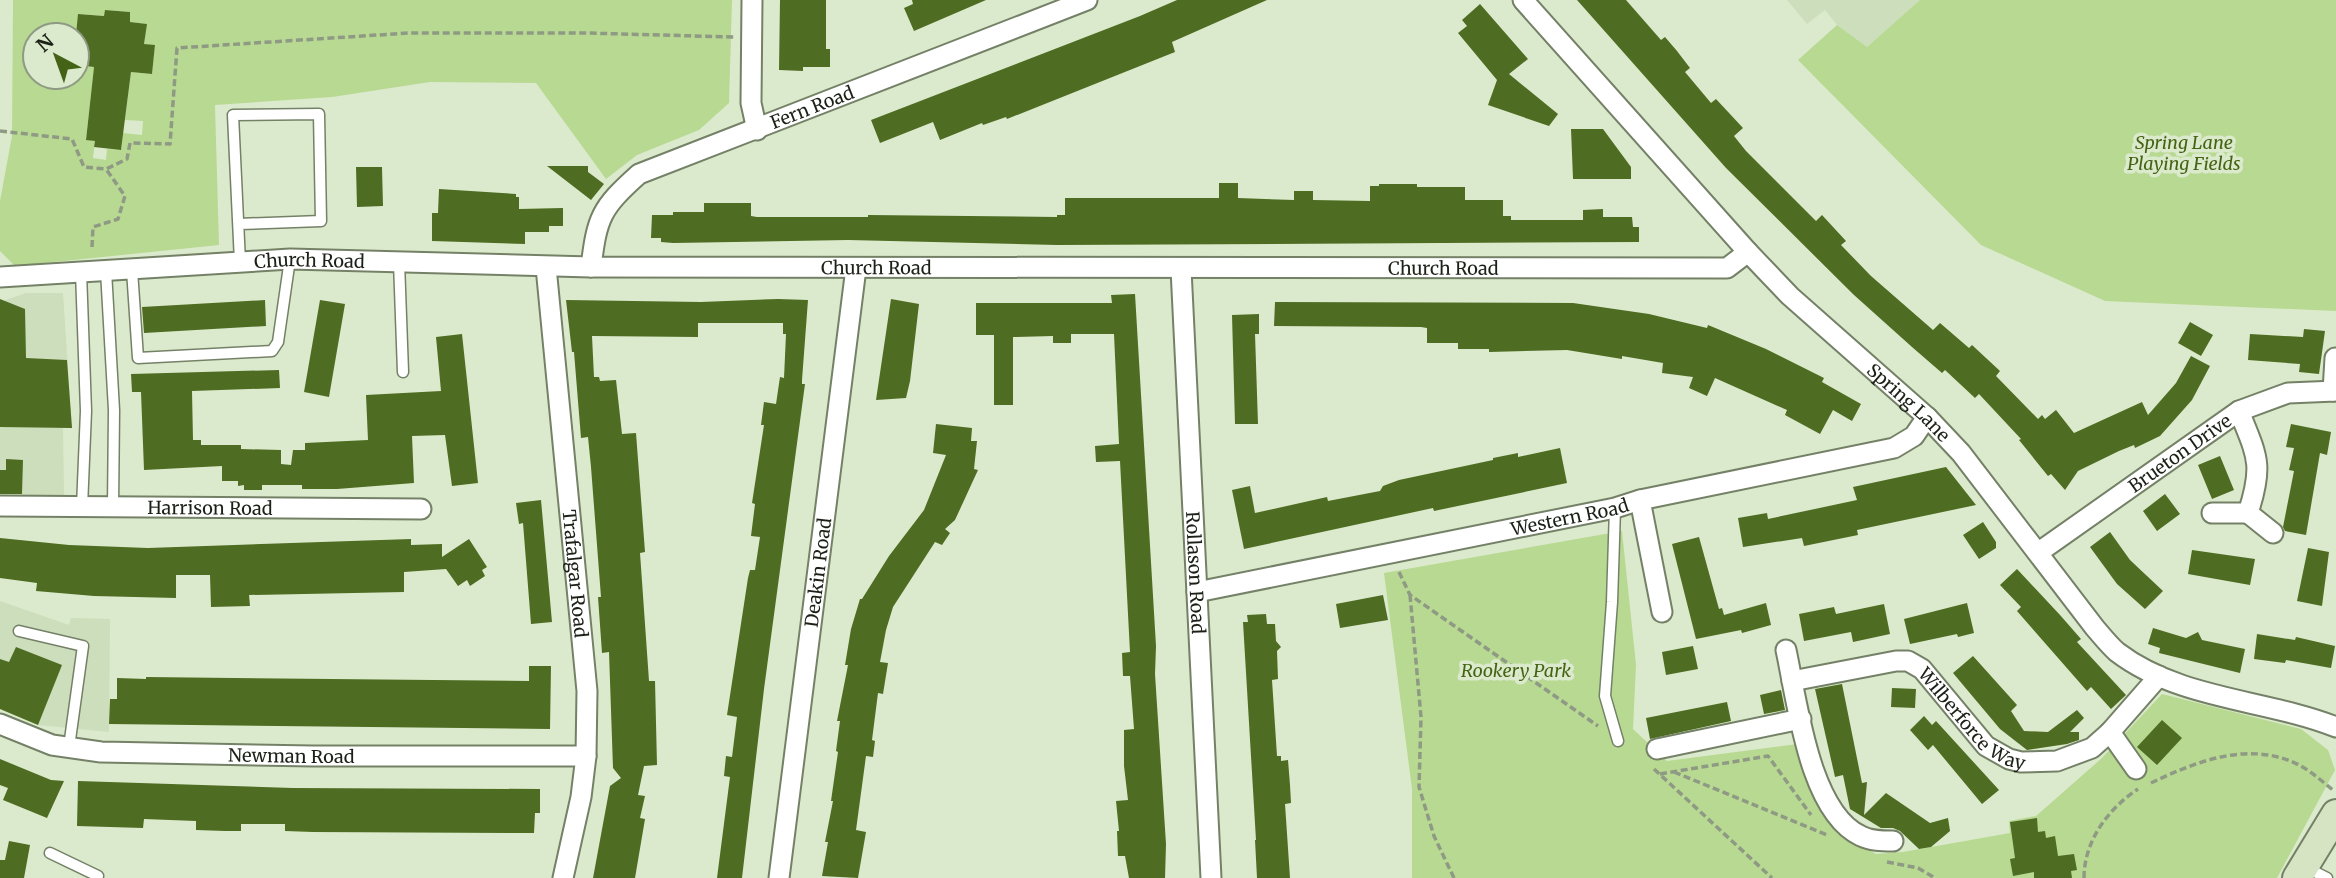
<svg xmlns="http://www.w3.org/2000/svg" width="2336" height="878" viewBox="0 0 2336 878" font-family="Merriweather,serif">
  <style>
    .built { fill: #ccdebb }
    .green { fill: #b8d992; fill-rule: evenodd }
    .building { fill: #4e6c22 }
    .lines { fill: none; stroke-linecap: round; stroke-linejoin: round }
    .lane-casing { stroke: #748167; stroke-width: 13 }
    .street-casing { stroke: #748167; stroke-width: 23 }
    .secondary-casing { stroke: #748167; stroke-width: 32 }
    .path { stroke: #8f9a84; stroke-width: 3.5; stroke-dasharray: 7 3.5; stroke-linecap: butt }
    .lane { stroke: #fff; stroke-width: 10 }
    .street { stroke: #fff; stroke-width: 19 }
    .secondary { stroke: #d7e4c4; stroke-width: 28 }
    .labels { text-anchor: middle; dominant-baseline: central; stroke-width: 7; stroke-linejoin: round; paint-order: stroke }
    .street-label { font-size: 18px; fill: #1c2117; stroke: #dbeacc }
    .park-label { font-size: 18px; font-style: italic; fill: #456314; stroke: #dbeacc }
  </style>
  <rect width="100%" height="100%" fill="#dbeacc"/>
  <path class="built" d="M1787 0H1920L1867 47 1837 25 1825 10 1807 24Z
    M26 293H63L72 428H63L64 496 0 494V302Z
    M0 601 69 625 71 618 110 619 109 732 38 725 0 709Z"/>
  <path class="green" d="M13 0H732L729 103 699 130 637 155 606 179 536 83 430 82 332 97 215 105 219 245 15 266 0 251V201L12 136ZM106 10 130 12V22L146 24 144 44 155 46 152 74 131 72 125 120 143 121 142 135 123 133 121 150 107 149 106 160 93 158 95 141 86 139 94 67 77 65V77H35V35H76L79 14 104 16Z
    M1920 0H2336V311L2105 301 1981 245 1798 60 1837 25 1867 47Z
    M1622 531 1636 665 1633 729 1667 761 1798 744 1827 818 1851 839 1876 854 1903 852 2010 833 2009 821 2036 816 2102 758 2162 694 2301 729 2328 750 2335 770 2277 878H1412V789L1384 573Z"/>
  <path class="building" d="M780 0H826V49H830V67H803V71L779 70Z
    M912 0H986L914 31 904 8 913 4Z
    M1177 0H1267L1172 42 1175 52 1007 119 1006 117 983 125 982 123 940 140 933 122 880 143 871 120 1140 16Z
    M1577 0H1626L1661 40 1665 37 1677 51 1690 68 1685 72 1711 103 1716 99 1743 128 1734 136 1746 151 1816 221 1822 215 1846 241 1841 245 1871 276 1933 330 1940 323 1969 348 1972 345 2000 371 1996 376 2038 419 2042 415 2045 419 2056 410 2074 433 2142 402 2148 415 2176 383 2191 356 2210 366 2192 400 2160 436 2135 448 2134 445 2119 451 2078 471 2065 490 2051 474 2048 476 2019 440 2021 439 1979 394 1975 398 1945 370 1942 373 1912 347 1854 295 1726 168Z
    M1480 4 1528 59 1509 74 1558 114 1549 126 1488 105 1497 80 1458 33 1467 26 1462 20Z
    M105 10 130 12V22L147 24 144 44 155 45 152 74 131 72 121 150 94 147 95 141 86 140 94 67 77 65 76 35 78 14 104 16Z
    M1571 129H1603L1631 167V179H1573Z
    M547 166H588V172L604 184 591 200Z
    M356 167H382L383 206 357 207Z
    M1219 183H1238V198L1294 200V191H1313V200L1370 201V186H1379V184H1417V187H1465V200H1503V216H1511V220H1583V210L1603 209V217H1632L1633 227H1639V242L1057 245 848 240 673 243 661 242V238H651L652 215H673V212H704V203H751V216L757 217H868V215L1057 217V215H1065V198H1219Z
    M439 189 516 194V197H519V209L563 208V226H549V232H525V244L432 241V213H438Z
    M1135 294 1156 646 1155 674 1166 844 1165 878H1129L1125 856H1118L1117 831H1119L1116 801 1128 800 1124 766V730L1134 729 1130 676H1123L1122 653 1130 652 1120 461 1096 462 1095 446 1119 444 1114 334H1071V343H1053V336L1013 337V405H994V335H976V303H1112L1111 295Z
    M0 299 25 309 26 358 67 360 72 428 0 427Z
    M778 299 808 300 802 380V384H805L764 689 742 878H717L730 777 724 776 726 756 732 757 737 717 727 715 748 578 750 570H755L760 537 751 536 755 504 752 503 764 425H761L764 402 776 404 780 377 784 378 786 334H783V323H698V337L592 336 594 377H599L600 381 616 380 622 434 636 433 645 552 640 553 649 681H655L657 765 644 766 638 795 645 796 640 818 645 819 635 878H593L610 786 621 778 613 768 609 652 602 653 598 597H601L591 467 588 437 581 438 574 352H572L566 300 701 302Z
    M891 299 919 304 910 381 906 398 876 400Z
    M265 300 266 326 144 333 142 307Z
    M320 300 345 304 329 397 304 392Z
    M1275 302 1573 303 1649 314 1707 328 1708 325 1766 349 1824 378 1822 382 1861 404 1852 421 1833 410 1820 434 1785 415 1787 410 1715 378 1707 396 1689 388 1693 377 1662 373 1663 363 1622 356V359L1567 350 1489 352V349H1458V343H1427V328L1421 327 1274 326Z
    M1259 314V334H1255L1258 424H1235L1232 315Z
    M2190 322 2213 335 2201 356 2178 343Z
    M2304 329 2325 331 2319 374 2299 372 2300 364 2248 360 2250 334 2303 337Z
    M462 334 478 483 452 486 445 435 412 436 414 483 337 489H302V485H262V490H244V485L238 486V481H222V466L144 470 141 392H132L131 374 279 370 280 388 192 391 193 440H201V445H241V449L281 450V464L291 465 293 450H305V443L368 440 366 395 441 391 436 337Z
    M936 424 972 428 971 441H977L974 469 978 470 955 520 945 529 950 533 942 545 935 542 893 607 886 630 880 662 888 663 883 694 878 693 872 740 875 741 873 757 866 756 856 830 866 832 858 878 822 876 828 842H825L833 801H831L838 752 836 751 840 721H837L848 665H845L851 629 860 599H862L889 556 924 510 946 455 933 453Z
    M2291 424 2331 432 2327 455 2320 453 2306 535 2285 531 2283 527 2294 471 2289 470 2294 448 2286 447Z
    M1560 448 1567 483 1434 511 1433 508 1244 549 1232 490 1250 486 1255 513 1327 497 1328 501 1380 491 1383 486 1399 480 1493 460V458L1518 453V457Z
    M2220 456 2234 490 2212 499 2198 465Z
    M6 459 23 460 22 494H0V470H6Z
    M1946 467 1976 505 1857 530 1858 535 1804 546 1802 538 1743 547 1738 518 1767 513 1768 519 1857 500 1853 487Z
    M2165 494 2180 514 2157 531 2143 511Z
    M541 500 552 622 531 624 523 523 519 524 516 503Z
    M1983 522 1996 542V548L1979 559 1963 535Z
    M2110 532 2130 560 2163 591 2145 609 2117 584 2090 547Z
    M1699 537 1719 609 1722 608 1724 615 1766 603 1771 625 1742 633 1741 630 1696 639 1672 544Z
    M0 538 69 545 148 548 411 539V545L442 544V557L469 539 487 567 482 570 485 576 470 586 467 580 458 586 446 569 404 572V592L249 595 250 606 211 607 210 575H176V598L94 596 36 591 37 583 0 578Z
    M2308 548 2329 552 2322 606 2297 601Z
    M2192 550 2255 559 2250 585 2188 574Z
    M2017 569 2060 615 2081 639 2077 642 2126 695 2111 709 2091 687 2087 691 2017 611 2021 607 2000 585Z
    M1383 595 1388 620 1340 628 1336 604Z
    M1967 603 1974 633 1958 637 1957 634 1910 644 1904 619Z
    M1884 604 1890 634 1853 642 1851 632 1804 641 1799 614 1834 607 1836 614Z
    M1266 614 1267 624H1275L1276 641 1281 647 1277 651 1278 679 1272 680 1277 756H1281V761L1288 760 1290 785 1291 803 1285 804 1290 878H1257L1255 840H1256L1243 622H1248L1247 615Z
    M2153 628 2186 638 2198 632 2202 640 2245 649 2240 673 2159 653 2160 648 2148 644Z
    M2257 634 2295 640 2296 637 2335 646 2331 668 2286 660 2285 663 2254 659Z
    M1693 646 1698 669 1666 675 1662 652Z
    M16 647 62 665 38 725 0 709V659L9 662Z
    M1973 656 2017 705 2011 711 2024 731 2048 732 2077 710 2084 718 2070 732H2079V740L2067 744 2027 750 2000 729 1953 673Z
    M529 666H551L550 729 109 724 110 699H117V678L146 679V677L529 681Z
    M1842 684 1862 783 1867 782 1864 815 1886 793 1930 823 1948 818 1950 831 1931 847 1919 849 1900 831 1893 828H1881L1850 809 1843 775 1835 777 1815 689Z
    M1892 688 1916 689 1915 708 1891 707Z
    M1781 690 1785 710 1764 714 1760 695Z
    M1727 702 1731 721 1650 739 1646 718Z
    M1924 716 1932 725 1936 721 1999 790 1982 804 1933 745 1928 750 1910 730Z
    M2162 720 2182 738 2157 765 2137 747Z
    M0 759 51 780 64 781 47 818 3 800 8 788 0 785Z
    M78 781 293 788 540 789V813H535L534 833 313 832 285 831V824H241V831H225L196 830V821L144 819 143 828 77 826Z
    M2037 818 2038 832 2045 831 2046 838 2055 836 2058 856 2074 854 2077 870 2071 871 2072 878H2034V872L2013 876 2010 859 2015 858 2010 822Z
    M9 841 30 845 24 878H0V860H5Z"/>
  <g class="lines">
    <defs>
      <path id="lane" d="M239 224 321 221 319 114 233 115 240 262
        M399 262 403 372
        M132 270 138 358 272 351 278 342 290 259
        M106 271 114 410 113 507
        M81 272 86 411 82 507
        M1615 508 1612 602 1605 696 1618 741
        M19 631 83 646 69 747
        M50 853 98 876 97 878
        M2307 868 2327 878"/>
      <g id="street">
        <path d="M752 0 751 103 757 130"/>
        <path id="s1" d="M1523 0 1748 252 1790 296 1927 417 1961 453 2095 628C2102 636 2109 645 2117 652 2180 700 2265 699 2336 727"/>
        <path id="s2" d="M546 267 587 691 586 756 581 797 563 878"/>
        <path id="s3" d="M591 267C597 217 601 208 639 174L1087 0"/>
        <path id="s4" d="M1181 269 1211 878"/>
        <path id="s5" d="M0 277 290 259 591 267 1727 268 1748 252"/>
        <path d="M2333 391 2335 358"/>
        <path d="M2239 411C2257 456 2264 464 2248 513L2273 533"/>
        <path d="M1640 500 1662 612"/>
        <path id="s6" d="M0 506 421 509"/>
        <path d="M2212 513H2248"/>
        <path id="s7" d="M2039 552 2239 411 2288 393 2336 391"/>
        <path id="s8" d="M1197 592 1615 508 1640 500 1894 448 1914 436 1927 417"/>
        <path d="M1786 650C1797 700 1809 812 1861 836 1871 841 1882 841 1893 841"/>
        <path id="s9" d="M1792 681 1896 661H1908L1922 669 1986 746 2009 759 2021 762 2057 761 2092 748 2110 732 2159 676"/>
        <path id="s10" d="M0 724 52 745 101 752 313 756H586"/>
        <path d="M2110 732 2136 769"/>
        <path d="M1657 749 1801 719"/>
        <path id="s11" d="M779 878 856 268"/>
      </g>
      <path id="secondary" d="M2297 878 2336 814"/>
    </defs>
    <use href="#lane" class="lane-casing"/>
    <use href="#street" class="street-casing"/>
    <use href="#secondary" class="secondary-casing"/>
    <path class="path" d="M0 131 72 139 84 167 106 169 127 159 130 143 170 144 177 48 409 33H586L734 37
      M92 247 93 227 118 219 125 196 106 169
      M1399 572 1410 595 1598 726
      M1410 595 1421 717 1419 787 1434 836 1454 878
      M1654 769 1772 878
      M1674 772 1827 835
      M1660 774 1768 756 1811 815
      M2151 783C2197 761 2250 740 2299 765 2311 771 2323 782 2334 791
      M1887 862 1918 868 1935 878
      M2084 878C2084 841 2108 809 2138 789"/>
    <use href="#lane" class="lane"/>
    <use href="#street" class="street"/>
    <use href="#secondary" class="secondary"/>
  </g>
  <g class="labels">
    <g class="street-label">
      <text stroke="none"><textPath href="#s3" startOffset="294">Fern Road</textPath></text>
      <text stroke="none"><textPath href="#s5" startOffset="310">Church Road</textPath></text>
      <text stroke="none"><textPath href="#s5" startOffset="877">Church Road</textPath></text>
      <text stroke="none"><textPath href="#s5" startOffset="1444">Church Road</textPath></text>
      <text stroke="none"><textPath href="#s1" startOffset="558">Spring Lane</textPath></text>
      <text stroke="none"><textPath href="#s7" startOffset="172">Brueton Drive</textPath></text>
      <text stroke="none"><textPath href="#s6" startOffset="210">Harrison Road</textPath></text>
      <text stroke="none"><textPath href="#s8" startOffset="380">Western Road</textPath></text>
      <text stroke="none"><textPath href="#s2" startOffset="308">Trafalgar Road</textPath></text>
      <text stroke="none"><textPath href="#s11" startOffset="308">Deakin Road</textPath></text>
      <text stroke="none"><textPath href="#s4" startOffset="304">Rollason Road</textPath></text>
      <text stroke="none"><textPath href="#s9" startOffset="206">Wilberforce Way</textPath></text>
      <text stroke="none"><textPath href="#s10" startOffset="296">Newman Road</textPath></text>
    </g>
    <g class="park-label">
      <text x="2184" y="142">Spring Lane<tspan x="2184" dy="21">Playing Fields</tspan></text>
      <text x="1516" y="670">Rookery Park</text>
    </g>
  </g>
  <g transform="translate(56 56) rotate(319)"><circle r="33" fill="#dbeacc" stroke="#8f9a84" stroke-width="2"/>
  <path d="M0-5L12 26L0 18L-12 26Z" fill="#456316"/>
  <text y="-10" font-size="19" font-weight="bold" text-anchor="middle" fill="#1c2117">N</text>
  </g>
</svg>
